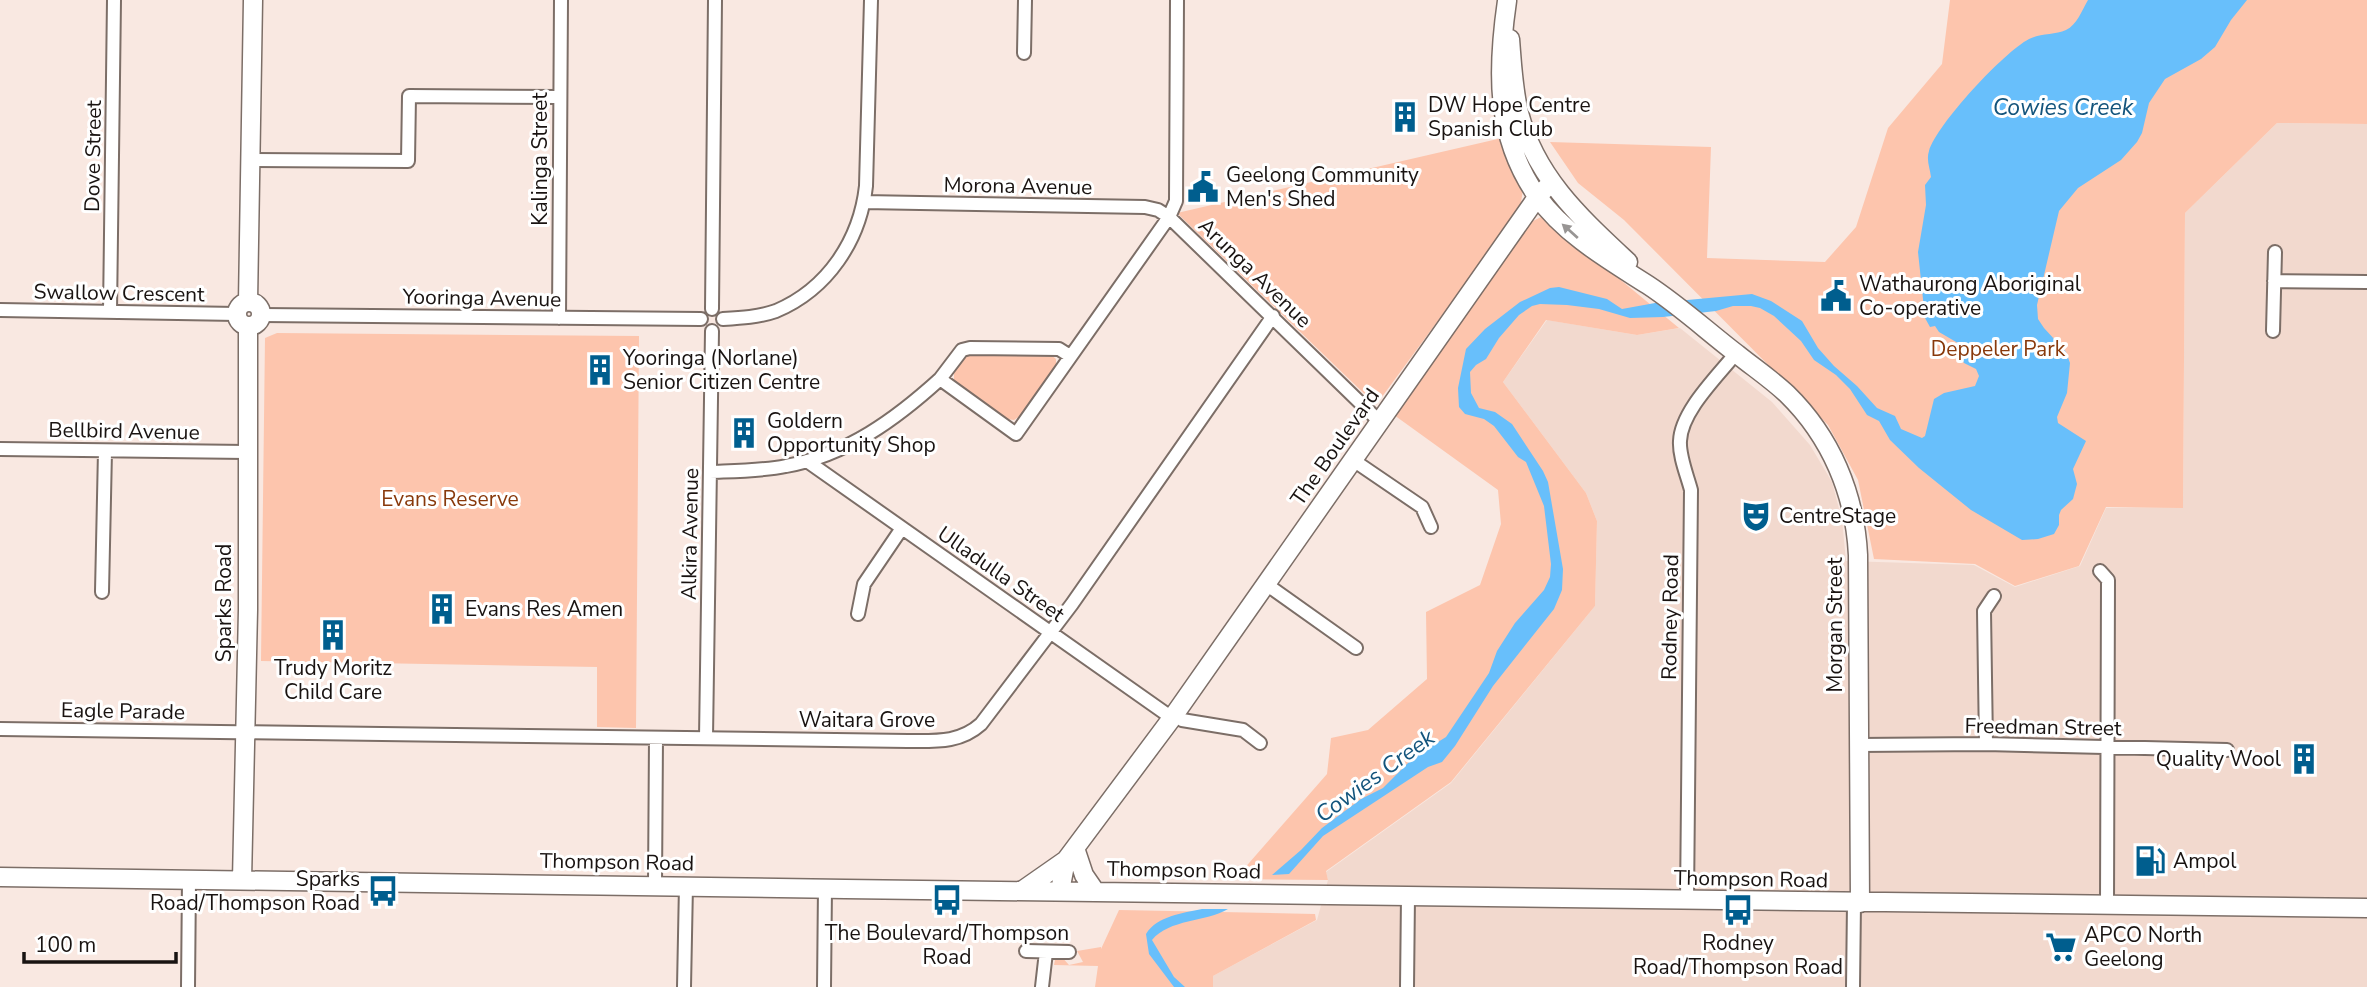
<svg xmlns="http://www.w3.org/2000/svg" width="2367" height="987" viewBox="0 0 2367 987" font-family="'Nunito Sans',sans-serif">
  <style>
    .built { fill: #f2d9ce }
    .green { fill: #fdc5ad }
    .water { fill: #68bffb }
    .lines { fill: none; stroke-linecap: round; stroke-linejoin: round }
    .street-casing { stroke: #7c6e67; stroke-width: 16 }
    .secondary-casing { stroke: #7c6e67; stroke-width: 21 }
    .street { stroke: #fff; stroke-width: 12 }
    .secondary { stroke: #fff; stroke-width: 18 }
    .oneway { fill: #989594 }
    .labels { text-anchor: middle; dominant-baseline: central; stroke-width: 6; stroke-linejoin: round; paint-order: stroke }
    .poi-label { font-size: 21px; fill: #191311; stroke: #fff; text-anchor: start }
    .street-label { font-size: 21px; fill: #191311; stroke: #fff }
    .park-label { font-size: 21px; fill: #88390b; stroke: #fff }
    .water-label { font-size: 23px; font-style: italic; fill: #13547c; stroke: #fff }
  </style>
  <rect width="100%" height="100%" fill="#f9e8e1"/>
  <path class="built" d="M2277 123 2367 124V987H1213V976L1317 920 1328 880 1326 872 1451 783 1595 606 1597 521 1586 493 1503 382 1547 320 1637 335 1680 328 1772 402 1810 445 1832 482 1842 520 1846 561 1974 565 2015 587 2080 566 2106 508 2183 507 2185 213Z"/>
  <path class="green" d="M1950 0H2367V124L2277 123 2185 213 2183 508 2106 507 2079 566 2015 586 1975 564 1874 559 1858 480 1828 425 1624 220 1578 183 1550 142 1711 147 1707 258 1825 262 1856 227 1888 128 1942 64Z
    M1502 138 1524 183 1520 209 1376 405 1177 213Z
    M1543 216 1679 328 1637 335 1546 320 1503 382 1586 493 1597 521 1595 606 1451 782 1326 871 1328 880 1235 879 1327 774 1331 738 1368 730 1427 679 1426 612 1480 585 1501 524 1498 490 1394 415 1529 223Z
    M277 333 639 336 636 728 597 727V667L261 661 265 338Z
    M967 354H1050L1056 359V366L1020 416 1014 420 1007 419 954 381V370Z
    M1119 910 1315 914 1316 920 1213 976V987H1095L1098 966 1054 965 1056 955H1060L1069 965 1083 962 1077 951 1101 947V949Z"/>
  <path class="water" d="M2088 0H2247L2231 20 2215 47 2201 59 2165 79 2149 103 2142 133 2137 142 2121 160 2078 188 2059 211 2037 305 2038 319 2044 328 2066 352 2070 363 2067 393 2057 417 2058 423 2086 441 2073 469 2077 484 2073 499 2061 510 2059 515V525L2054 534 2038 539 2022 540 1971 510 1919 468 1890 440 1879 421 1867 415 1850 389 1836 375 1814 360 1801 341 1774 316 1760 308 1751 306H1733L1716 311 1663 317 1630 318 1599 309 1567 305 1540 304 1532 306 1519 315 1499 338 1486 359 1476 365 1470 372 1471 393 1479 408 1495 412 1512 424 1543 471 1548 482 1563 569 1562 590 1554 609 1493 686 1455 746 1442 762 1428 767 1323 836 1289 874 1272 875 1301 850 1322 828 1361 799 1383 788 1414 757 1446 737 1489 673 1497 651 1515 623 1544 590 1550 577 1551 564 1544 506 1526 462 1518 457 1494 426 1484 419 1465 414 1459 407 1458 388 1466 349 1485 329 1520 302 1550 288 1559 287 1607 299 1622 309 1655 303 1752 294 1771 301 1802 321 1818 348 1834 366 1857 386 1877 408 1895 416 1901 429 1922 438 1925 436 1934 399 1944 393 1975 386 1979 376 1976 369 1964 363 1961 358 1964 351 1963 346 1939 332 1935 326 1930 327 1925 318 1918 252 1926 205 1925 185 1931 177C1930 168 1926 160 1929 151 1937 124 2004 52 2029 39 2041 33 2055 35 2066 30 2077 25 2082 10 2088 0Z
    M1202 909H1228C1206 922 1169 919 1152 940L1174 977 1185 987H1174L1149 954 1146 934C1157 916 1183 913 1202 909Z"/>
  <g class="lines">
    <defs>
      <path id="street" d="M1024 53 1025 0
        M251 160 408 161 409 96 559 97
        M864 202 1145 207 1158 210 1169 217 1380 422
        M2274 281 2367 282
        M712 309 715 0
        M0 310 237 314
        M110 312 114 0
        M262 315 701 319
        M559 318 561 0
        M723 319C741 318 759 317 776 311 828 289 860 240 866 186L871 0
        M2273 331 2275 252
        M1070 356 1059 349 970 348 962 350 940 379 1016 434 1169 217 1176 201 1177 0
        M0 449 247 452
        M1353 460 1422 507 1431 527
        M807 461 1172 718
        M710 472C735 471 762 471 786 466 847 455 896 419 940 379
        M2100 571 2108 580 2107 906
        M1266 584 1356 648
        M102 592 105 451
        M858 614 864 584 902 528
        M1175 714 1182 720 1243 730 1260 743
        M0 729 908 741C936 741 960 743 981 724L1072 604 1273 316
        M706 738 712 331
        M1986 744 1984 611 1994 596
        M1858 745 1986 744 2227 750
        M655 885 656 738
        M1687 901 1691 490C1687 475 1679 456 1680 441 1681 411 1718 376 1736 353
        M1026 951 1069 952
        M188 987 189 880
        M684 987 686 885
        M824 987 825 887
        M1042 987 1046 952
        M1407 987 1408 896
        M1853 987 1854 903"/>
      <path id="secondary" d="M1507 1C1497 70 1495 136 1537 196 1565 235 1609 260 1648 285 1680 306 1707 331 1737 354 1753 367 1771 379 1787 394 1831 437 1855 494 1858 555L1860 903
        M1510 39C1512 64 1513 89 1519 113 1536 178 1581 218 1628 262
        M237 314a12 12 0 1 1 24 0a12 12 0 1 1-24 0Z
        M248 302 253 0
        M1075 848 1084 875 1095 891
        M0 877C789 887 1578 902 2367 908
        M242 880 248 610V327
        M1023 890 1066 860
        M1060 891 1066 860 1172 718 1538 196 1551 183"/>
    </defs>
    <use href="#street" class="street-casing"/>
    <use href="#secondary" class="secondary-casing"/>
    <use href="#street" class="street"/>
    <use href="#secondary" class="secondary"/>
  </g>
  <defs><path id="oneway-solid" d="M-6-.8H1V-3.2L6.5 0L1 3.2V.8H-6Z" transform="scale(1.75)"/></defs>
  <use class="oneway" href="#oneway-solid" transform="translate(1570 231) rotate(-138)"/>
  <defs>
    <symbol id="building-bare" viewBox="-9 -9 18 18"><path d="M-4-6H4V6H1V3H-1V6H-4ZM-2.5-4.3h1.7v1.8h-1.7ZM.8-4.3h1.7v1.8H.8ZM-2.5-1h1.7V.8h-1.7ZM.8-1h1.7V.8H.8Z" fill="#005e8e" stroke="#fff" stroke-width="2.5" paint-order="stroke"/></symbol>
    <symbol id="civic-bare" viewBox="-9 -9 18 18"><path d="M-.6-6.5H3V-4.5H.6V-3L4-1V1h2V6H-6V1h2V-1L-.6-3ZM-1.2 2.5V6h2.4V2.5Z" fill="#005e8e" stroke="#fff" stroke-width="2.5" paint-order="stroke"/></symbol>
    <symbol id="theatre-bare" viewBox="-9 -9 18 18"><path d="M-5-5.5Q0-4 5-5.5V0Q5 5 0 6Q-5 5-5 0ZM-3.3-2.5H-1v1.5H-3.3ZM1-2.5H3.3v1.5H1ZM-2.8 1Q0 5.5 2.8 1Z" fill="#005e8e" stroke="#fff" stroke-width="2.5" paint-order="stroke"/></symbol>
    <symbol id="fuel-bare" viewBox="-9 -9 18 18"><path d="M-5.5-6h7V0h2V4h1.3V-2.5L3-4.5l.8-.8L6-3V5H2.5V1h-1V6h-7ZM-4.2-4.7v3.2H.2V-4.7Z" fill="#005e8e" stroke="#fff" stroke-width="2.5" paint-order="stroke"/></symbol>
    <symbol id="bus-bare" viewBox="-9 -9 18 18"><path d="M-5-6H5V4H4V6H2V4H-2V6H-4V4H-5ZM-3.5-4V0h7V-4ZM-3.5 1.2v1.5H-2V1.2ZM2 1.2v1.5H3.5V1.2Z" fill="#005e8e" stroke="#fff" stroke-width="2.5" paint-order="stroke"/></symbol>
    <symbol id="supermarket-bare" viewBox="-9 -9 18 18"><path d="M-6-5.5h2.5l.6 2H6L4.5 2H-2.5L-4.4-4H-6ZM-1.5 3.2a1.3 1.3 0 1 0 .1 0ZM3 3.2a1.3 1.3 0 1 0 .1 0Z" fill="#005e8e" stroke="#fff" stroke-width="2.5" paint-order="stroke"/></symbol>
  </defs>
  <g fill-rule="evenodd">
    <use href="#building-bare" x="1383" y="95" width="44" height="44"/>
    <use href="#civic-bare" x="1181" y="165" width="44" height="44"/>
    <use href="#civic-bare" x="1814" y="274" width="44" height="44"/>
    <use href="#building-bare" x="578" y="348" width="44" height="44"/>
    <use href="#building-bare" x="722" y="411" width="44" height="44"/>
    <use href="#theatre-bare" x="1734" y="494" width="44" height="44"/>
    <use href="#building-bare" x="420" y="587" width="44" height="44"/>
    <use href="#building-bare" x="311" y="613" width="44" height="44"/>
    <use href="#building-bare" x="2282" y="737" width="44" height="44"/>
    <use href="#fuel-bare" x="2128" y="839" width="44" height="44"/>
    <use href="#bus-bare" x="361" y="869" width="44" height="44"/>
    <use href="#bus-bare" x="925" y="878" width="44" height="44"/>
    <use href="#bus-bare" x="1716" y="888" width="44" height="44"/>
    <use href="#supermarket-bare" x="2039" y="925" width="44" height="44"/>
  </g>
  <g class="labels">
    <g class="poi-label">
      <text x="1428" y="105">DW Hope Centre<tspan x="1428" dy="24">Spanish Club</tspan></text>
      <text x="1226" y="175">Geelong Community<tspan x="1226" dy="24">Men's Shed</tspan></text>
      <text x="1859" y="284">Wathaurong Aboriginal<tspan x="1859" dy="24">Co-operative</tspan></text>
      <text x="623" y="358">Yooringa (Norlane)<tspan x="623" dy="24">Senior Citizen Centre</tspan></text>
      <text x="767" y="421">Goldern<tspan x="767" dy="24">Opportunity Shop</tspan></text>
      <text x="1779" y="516">CentreStage</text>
      <text x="465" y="609">Evans Res Amen</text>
      <text x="333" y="668" text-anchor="middle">Trudy Moritz<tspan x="333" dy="24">Child Care</tspan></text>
      <text x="2281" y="759" text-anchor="end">Quality Wool</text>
      <text x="2173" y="861">Ampol</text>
      <text x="360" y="879" text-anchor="end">Sparks<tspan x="360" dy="24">Road/Thompson Road</tspan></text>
      <text x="947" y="933" text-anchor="middle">The Boulevard/Thompson<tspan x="947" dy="24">Road</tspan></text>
      <text x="2084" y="935">APCO North<tspan x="2084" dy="24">Geelong</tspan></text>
      <text x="1738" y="943" text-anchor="middle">Rodney<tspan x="1738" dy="24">Road/Thompson Road</tspan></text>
    </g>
    <g class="street-label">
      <text transform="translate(93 156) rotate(-89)">Dove Street</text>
      <text transform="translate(540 159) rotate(-90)">Kalinga Street</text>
      <text transform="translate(1018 186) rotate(1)">Morona Avenue</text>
      <text transform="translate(1255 273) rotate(44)">Arunga Avenue</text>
      <text transform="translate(119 293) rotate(1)">Swallow Crescent</text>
      <text transform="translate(482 298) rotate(1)">Yooringa Avenue</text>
      <text transform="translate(124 431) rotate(1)">Bellbird Avenue</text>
      <text transform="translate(1335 447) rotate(-55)">The Boulevard</text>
      <text transform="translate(690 534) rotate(-89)">Alkira Avenue</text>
      <text transform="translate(1001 574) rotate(35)">Ulladulla Street</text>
      <text transform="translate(224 603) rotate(-90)">Sparks Road</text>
      <text transform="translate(1670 617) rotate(-89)">Rodney Road</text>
      <text transform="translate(1835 625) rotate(-90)">Morgan Street</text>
      <text transform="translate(123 711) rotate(1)">Eagle Parade</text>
      <text x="867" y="720">Waitara Grove</text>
      <text transform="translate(2043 727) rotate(1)">Freedman Street</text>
      <text transform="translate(617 862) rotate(1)">Thompson Road</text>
      <text transform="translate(1184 870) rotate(1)">Thompson Road</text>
      <text transform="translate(1751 879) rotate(1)">Thompson Road</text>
    </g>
    <g class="park-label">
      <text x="1998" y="349">Deppeler Park</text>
      <text x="450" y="499">Evans Reserve</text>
    </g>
    <g class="water-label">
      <text x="2063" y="107">Cowies Creek</text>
      <text transform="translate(1375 776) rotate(-36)">Cowies Creek</text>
    </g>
  </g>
  <path d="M24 952v10h152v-10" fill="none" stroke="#191311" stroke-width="3.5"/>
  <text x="35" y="952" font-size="21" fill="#191311" stroke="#ffffff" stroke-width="5" paint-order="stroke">100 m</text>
</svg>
